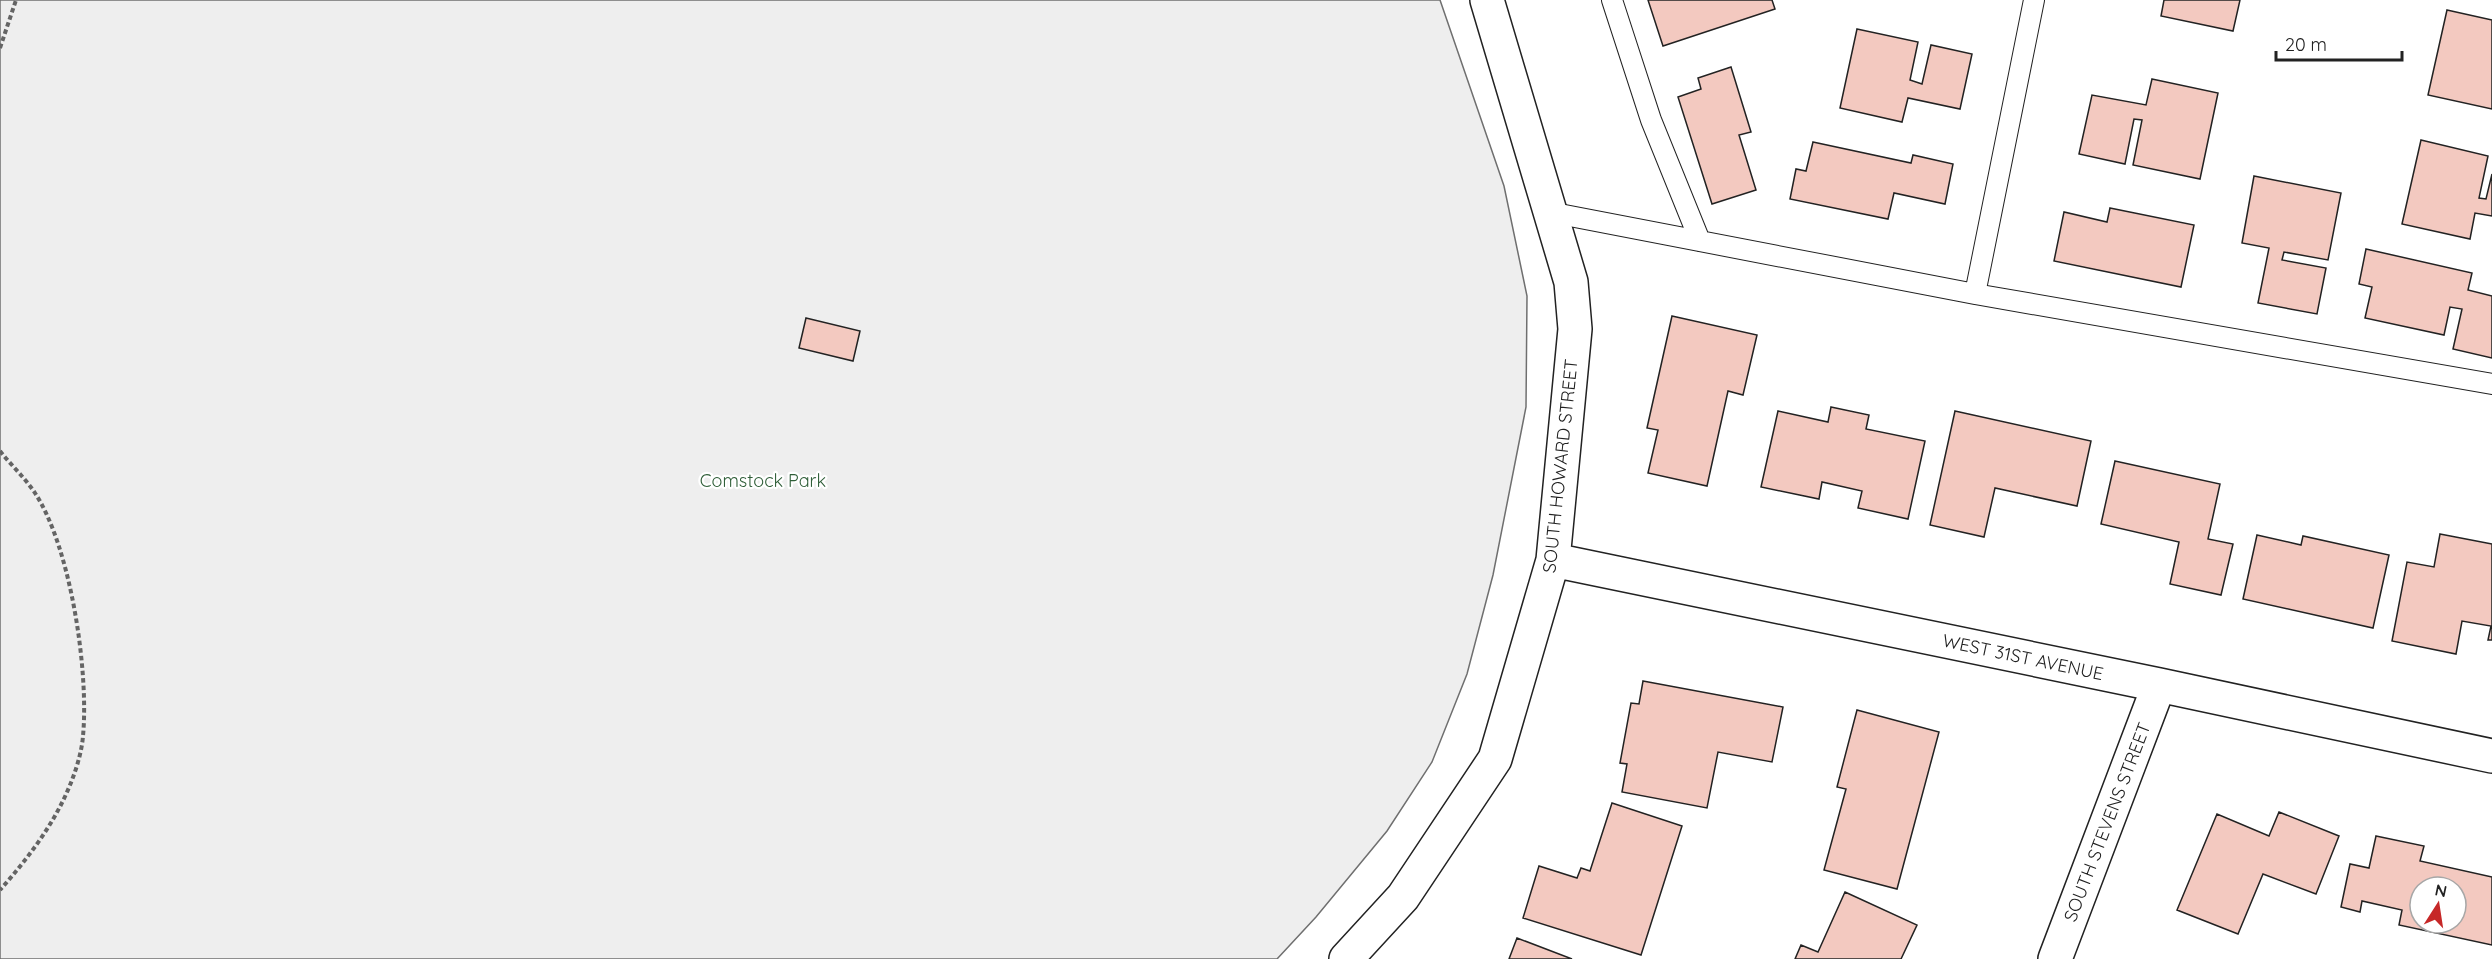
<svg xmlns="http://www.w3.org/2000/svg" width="2492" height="959" viewBox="0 0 2492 959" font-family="Quicksand,sans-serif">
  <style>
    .green { fill: #eee; stroke: #6f6f6f; stroke-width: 1.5 }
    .building { fill: #f3c9c0; stroke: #222; stroke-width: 1.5; fill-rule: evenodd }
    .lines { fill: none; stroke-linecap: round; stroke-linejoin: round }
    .service-casing { stroke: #222; stroke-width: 22 }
    .minor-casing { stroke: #222; stroke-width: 36 }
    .path { stroke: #646464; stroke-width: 4; stroke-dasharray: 4.5 3; stroke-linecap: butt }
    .service { stroke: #fff; stroke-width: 20 }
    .minor { stroke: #fff; stroke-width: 33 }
    .labels { text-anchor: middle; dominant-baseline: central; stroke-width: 4.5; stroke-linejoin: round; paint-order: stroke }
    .street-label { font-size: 18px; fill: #222; stroke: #fff }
    .park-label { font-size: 18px; fill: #2f5e38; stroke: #fff }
  </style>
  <rect width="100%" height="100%" fill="#fff"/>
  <path class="green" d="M0 0H1440L1504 186 1527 296 1526 407 1493 575 1467 674 1432 762 1387 831 1316 917 1277 959H0Z"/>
  <path class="building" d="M1648 0H1772L1775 9 1663 46Z
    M2164 0H2240L2233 31 2161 16Z
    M2447 10 2492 20V109L2428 95Z
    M1857 29 1918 42 1910 80 1922 84 1931 45 1972 54 1960 109 1908 98 1902 122 1840 108Z
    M1731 67 1751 132 1739 135 1756 190 1712 204 1678 97 1701 89 1698 78Z
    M2152 79 2218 93 2200 179 2133 165 2142 120 2134 119 2125 164 2079 154 2092 95 2146 105Z
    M2421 140 2488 156 2479 198 2486 199 2492 174V216L2475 213 2470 239 2402 224Z
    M1813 142 1911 163 1913 155 1953 164 1945 204 1894 193 1888 219 1790 199 1796 169 1806 171Z
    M2254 176 2341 193 2328 260 2284 252 2282 260 2326 268 2317 314 2258 303 2269 248 2242 243Z
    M2110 208 2194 225 2181 287 2054 261 2064 212 2107 222Z
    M2366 249 2472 273 2468 290 2492 296V358L2453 349 2462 309 2450 307 2444 335 2365 318 2372 287 2359 284Z
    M1672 316 1757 335 1743 395 1728 391 1707 486 1648 473 1658 430 1647 428Z
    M806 318 860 331 853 361 799 348Z
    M1831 407 1869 415 1866 429 1925 441 1908 519 1858 508 1862 491 1822 482 1819 499 1761 487 1778 411 1828 422Z
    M1955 411 2091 441 2077 506 1995 488 1984 537 1930 525Z
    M2115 461 2220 484 2208 539 2233 544 2221 595 2170 584 2179 542 2101 524Z
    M2440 534 2492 544V640H2488L2491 626 2462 621 2456 654 2392 641 2407 562 2434 567Z
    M2257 535 2301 545 2303 536 2389 555 2373 628 2243 599Z
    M1643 681 1783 707 1772 762 1718 752 1707 808 1622 792 1627 764 1620 763 1631 703 1639 704Z
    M1857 710 1939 732 1897 889 1824 870 1846 789 1837 787Z
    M1612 803 1682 826 1641 955 1523 918 1539 866 1577 878 1581 868 1590 871Z
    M2279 812 2339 836 2316 894 2263 874 2238 934 2177 910 2217 814 2269 836Z
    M2376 836 2424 846 2420 861 2492 877V945L2399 925 2402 910 2362 901 2360 912 2341 907 2350 864 2369 868ZM2420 887H2456V923H2420Z
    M1845 892 1917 925 1901 959H1795L1801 945 1818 952Z
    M1517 938 1572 959H1509Z"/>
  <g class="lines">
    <defs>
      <path id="service" d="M1612 0 1651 120 1700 241
        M2034 0 1975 294 2492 384
        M1549 212 1975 294"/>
      <path id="minor" d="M1553 560 2159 685 2492 756
        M1346 959 1403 897 1495 759 1553 560 1575 329 1571 282 1487 0
        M2055 959 2159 685"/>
    </defs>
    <use href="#service" class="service-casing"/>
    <use href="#minor" class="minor-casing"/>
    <path class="path" d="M0 48 16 0
      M0 451C11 465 25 478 35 493 71 548 89 672 83 736 82 750 77 767 72 780 56 822 29 857 0 890"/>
    <use href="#service" class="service"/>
    <use href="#minor" class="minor"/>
  </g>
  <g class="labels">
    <g class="street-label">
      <text transform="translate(1560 466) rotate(-84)">SOUTH HOWARD STREET</text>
      <text transform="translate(2023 657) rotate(12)">WEST 31ST AVENUE</text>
      <text transform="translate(2107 822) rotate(-69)">SOUTH STEVENS STREET</text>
    </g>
    <g class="park-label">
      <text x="763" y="480">Comstock Park</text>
    </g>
  </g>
  <g transform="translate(2438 905) rotate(12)"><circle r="28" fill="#ffffff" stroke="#a7a7a7" stroke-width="1.5"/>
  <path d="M0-4.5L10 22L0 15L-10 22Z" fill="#c62828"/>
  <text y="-9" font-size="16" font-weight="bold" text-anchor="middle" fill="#222222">N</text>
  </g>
  <path d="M2276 51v9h126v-9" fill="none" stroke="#222222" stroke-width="3"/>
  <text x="2285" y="51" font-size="18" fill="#222222" stroke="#ffffff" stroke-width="4.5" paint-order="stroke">20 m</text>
</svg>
